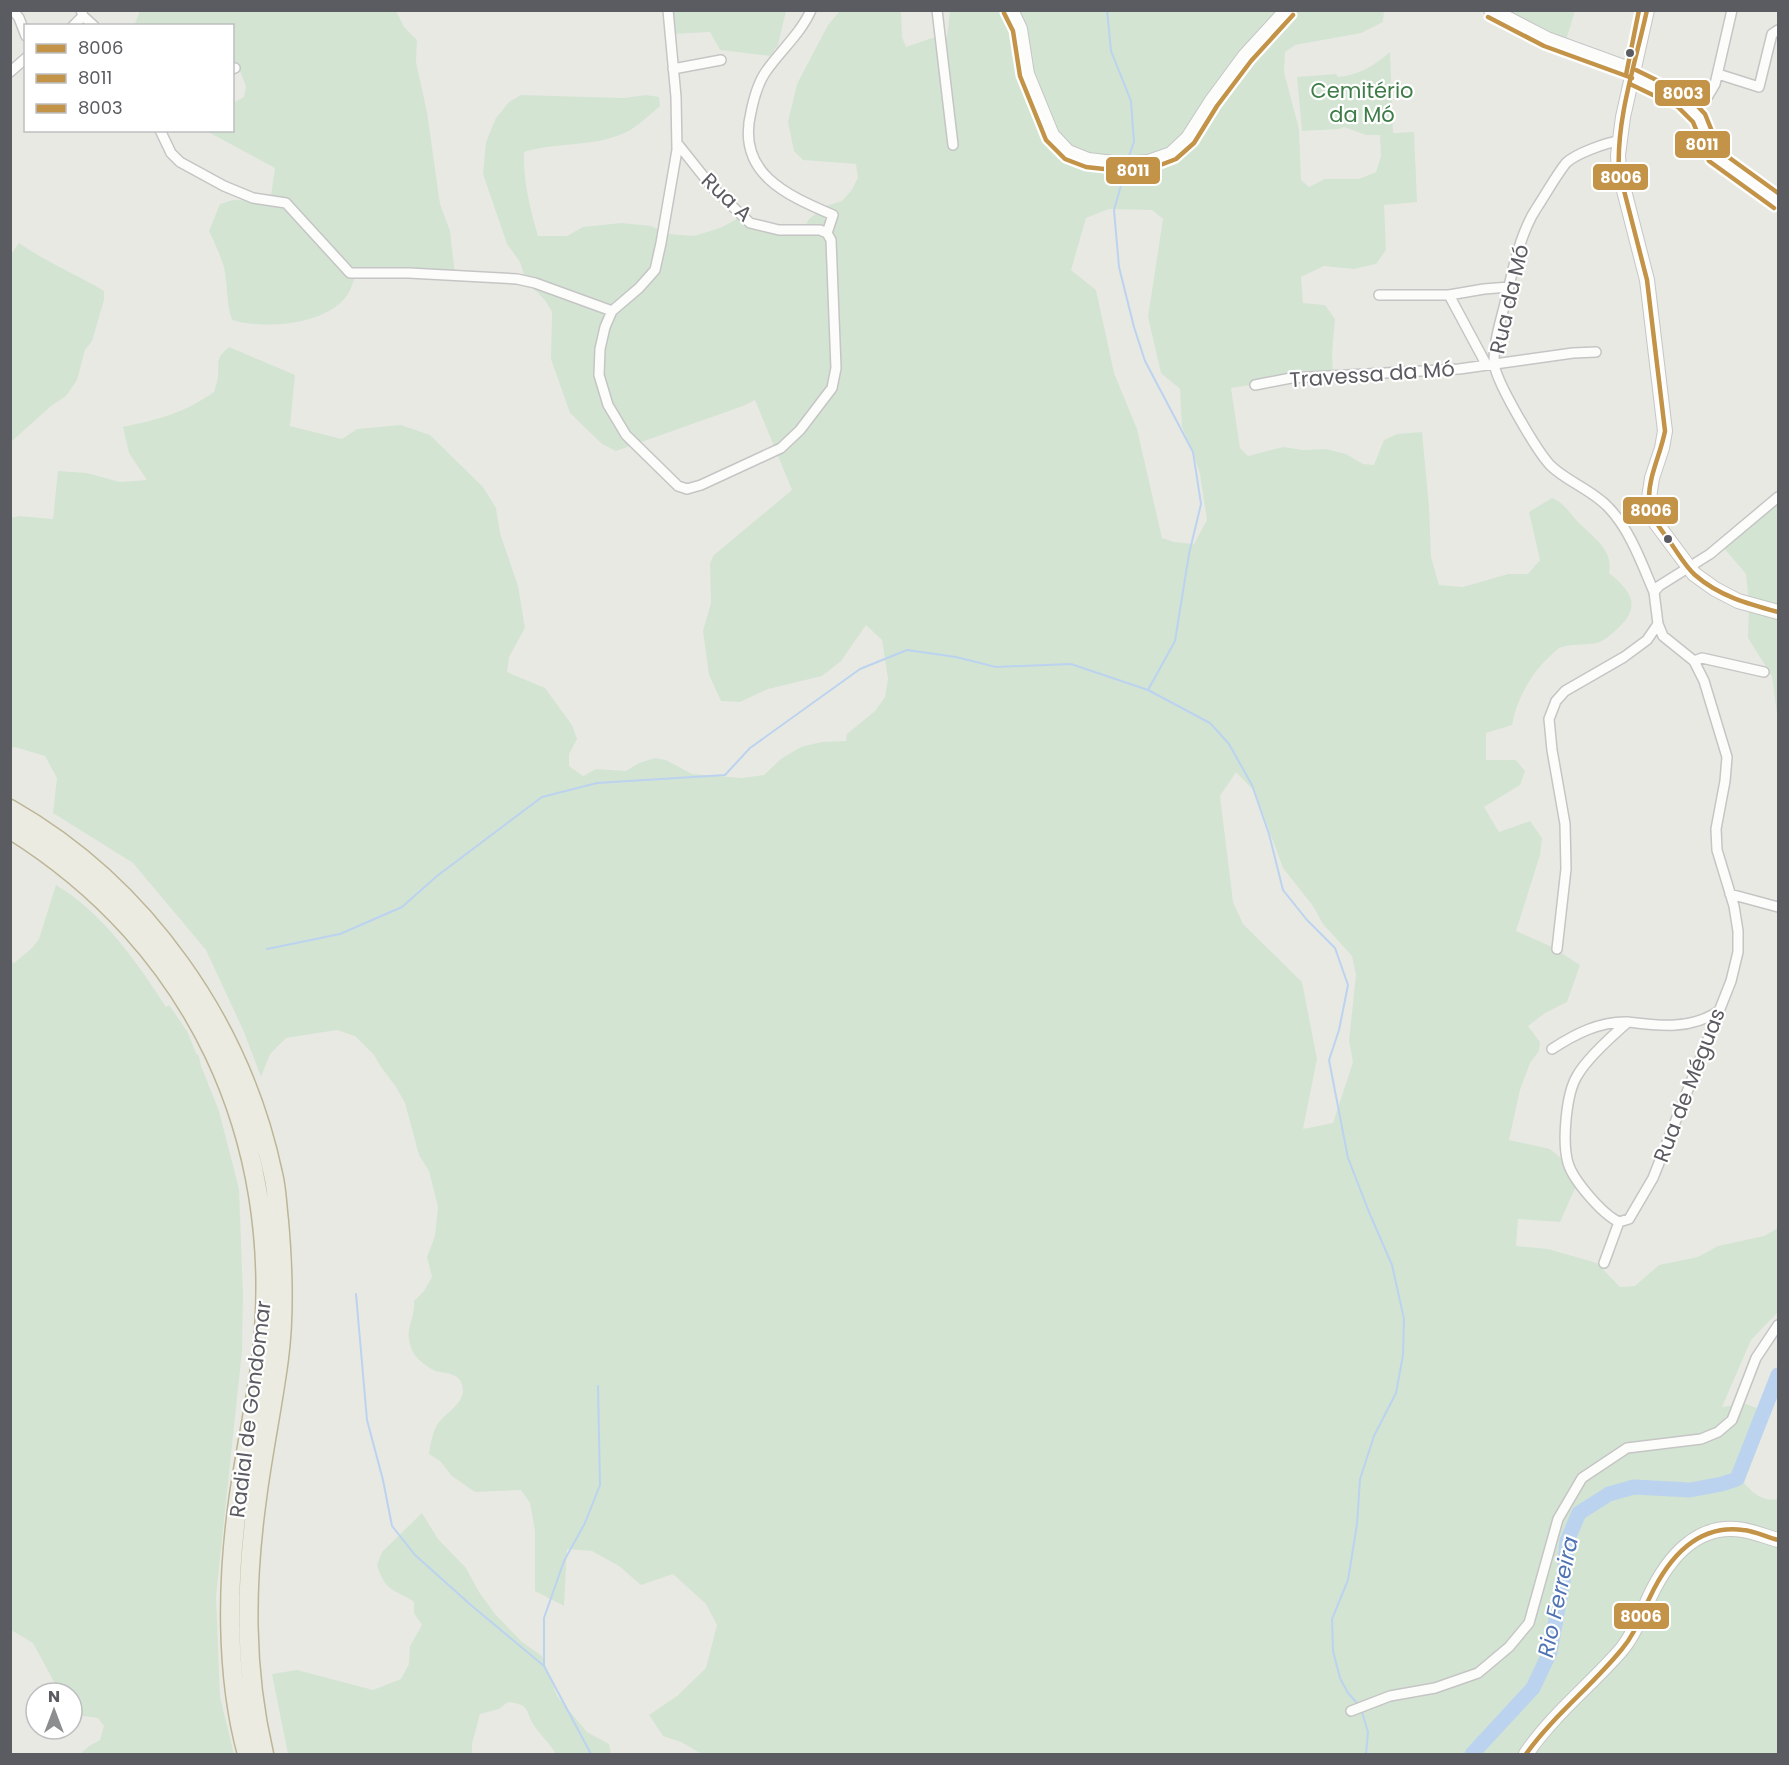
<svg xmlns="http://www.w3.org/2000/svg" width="1789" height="1765" viewBox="0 0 1789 1765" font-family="Poppins,sans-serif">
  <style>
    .green { fill: #d3e4d3; fill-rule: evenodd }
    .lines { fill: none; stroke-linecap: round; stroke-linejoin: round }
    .stream { stroke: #bcd3ef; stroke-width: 2 }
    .river { stroke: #bcd3ef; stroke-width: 15 }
    .street-casing { stroke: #c5c5c5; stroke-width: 12 }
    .secondary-casing { stroke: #c5c6c6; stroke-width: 16 }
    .highway-casing { stroke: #bcb596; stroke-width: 21 }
    .street { stroke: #fcfcfb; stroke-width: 9 }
    .secondary { stroke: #fcfcfb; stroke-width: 14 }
    .highway { stroke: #ecebe1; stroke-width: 18 }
    .bus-1-casing { stroke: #fff; stroke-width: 9 }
    .bus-2-casing { stroke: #fff; stroke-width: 9 }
    .bus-3-casing { stroke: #fff; stroke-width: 9 }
    .bus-1 { stroke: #c39348; stroke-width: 4.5 }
    .bus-2 { stroke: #c39348; stroke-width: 4.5 }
    .bus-3 { stroke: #c39348; stroke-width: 4.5 }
    .bus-dot { fill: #5a5c61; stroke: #fff; stroke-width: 2 }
    .labels { text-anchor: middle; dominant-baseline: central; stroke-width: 4.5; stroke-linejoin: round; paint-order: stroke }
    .park-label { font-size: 21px; fill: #3e7c48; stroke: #fff }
    .street-label { font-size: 21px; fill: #5a5c61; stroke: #fff }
    .water-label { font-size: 22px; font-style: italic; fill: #4f73b3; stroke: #fff }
    .line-badge { stroke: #fff; stroke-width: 2 }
    .badge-label { font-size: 16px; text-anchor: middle; font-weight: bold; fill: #fff }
  </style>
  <rect width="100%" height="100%" fill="#e9e9e4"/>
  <path class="green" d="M140 11H396L404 27 417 40 416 62 427 112 440 204 450 231 455 275 426 269 411 273 355 277C353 282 351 289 348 294 328 325 264 330 232 320 226 303 228 285 224 267 220 255 215 243 209 231L220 204 233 200 267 201 271 196 275 168 212 134 208 131 232 130 233 103 244 97 246 86 240 71 233 70 232 26H134Z
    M670 11H786L778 45 770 56 720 50 710 32 672 34Z
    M840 11H901L902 37 906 47 932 38 947 37 950 11H1384L1383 22 1361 33 1295 45 1285 52 1284 72 1299 129 1301 180 1309 187 1325 179H1359L1376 172 1381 156 1380 135H1366L1344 127 1339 129 1302 131 1297 77 1336 74 1338 77C1359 75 1374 66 1390 52L1393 133 1414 132 1417 202 1384 205 1386 250 1376 264 1354 269 1324 266 1301 277 1303 303 1325 305 1335 319 1332 354 1333 373 1315 371 1291 373 1274 381 1231 388 1240 448 1248 456 1283 447 1303 450 1326 449 1346 454 1363 464 1374 465 1384 440 1397 434 1422 432 1429 507 1431 557 1439 585 1463 587 1508 574H1528L1540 560 1529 512 1552 498C1565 503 1570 514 1579 523 1593 537 1614 550 1609 573 1633 592 1642 608 1615 631 1610 635 1605 640 1600 642 1587 646 1571 643 1559 648 1556 650 1552 655 1549 657 1530 675 1517 699 1512 725L1486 733V760H1516L1525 771 1520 785 1484 807 1499 832 1530 821 1542 838 1540 855 1516 931 1550 946 1580 965 1567 1002 1545 1013 1528 1026 1540 1042 1539 1051 1530 1063 1520 1090 1509 1140 1550 1149 1561 1158 1576 1186 1560 1222 1518 1219 1516 1246 1548 1249 1597 1263 1620 1287 1635 1286 1659 1265 1698 1257 1718 1246 1764 1236 1778 1228V1312L1751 1340 1722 1407 1746 1404 1770 1413 1744 1483C1754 1494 1763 1502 1778 1499V1754H702L681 1742 663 1736 649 1715 677 1696 706 1668 717 1625 706 1604 673 1574 641 1585 619 1566 592 1551 567 1549 564 1606 535 1591V1531L530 1503 521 1490 475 1492 452 1476 440 1461 429 1454C430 1446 432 1435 436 1427 442 1414 463 1406 463 1390 462 1373 448 1374 436 1371 429 1369 414 1357 412 1350 403 1328 415 1322 414 1301L424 1291 432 1277 427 1257 435 1236 438 1207 429 1171 419 1155 405 1103 396 1087 381 1067 374 1055 355 1036 337 1030 286 1038 270 1054 261 1077 244 1032 206 950 133 863 53 813 57 778 45 756 15 747 11 748V518L19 516 53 519 58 471 87 473 120 482 147 480 129 453 123 427C160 419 182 414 214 392 215 388 217 382 218 377 219 361 215 359 229 347L295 375 290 426 342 439 357 429 401 425 430 435 483 487 496 508 500 533 518 586 525 628 509 657 507 672 545 688 572 725 577 739 569 754V766L583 776 596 769 626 771 639 763 655 758 666 760 692 774 742 778 764 775 782 758 801 747 821 742 846 741 847 734 875 711 885 697 888 679 882 640 866 625 841 661 822 676 768 689 740 702 721 701 709 675 703 631 711 603 710 563 714 555 792 490 755 400 743 406 616 451 602 444 570 413 551 359 552 312 545 300 526 281 520 262 507 244 483 174 486 142 496 118 509 102 521 95 624 98 646 95 659 97 660 106C649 115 636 129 622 134 592 147 556 142 524 152 523 181 530 208 538 236H567L583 227 621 223 651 226 668 234 694 236 720 228 739 218 771 233 800 235 809 219 826 206 842 201 851 191 858 178 856 164 803 160 794 151 788 122 797 84 828 25ZM1109 209 1152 210 1163 219 1148 317 1161 373 1180 389 1182 427 1192 449 1200 474 1207 520 1194 544 1174 542 1162 538 1137 429 1114 373 1096 290 1071 270 1086 218ZM1236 772 1255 792 1283 868 1313 906 1323 924 1352 956 1356 975 1349 1041 1353 1062 1333 1123 1303 1129 1317 1059 1302 982 1243 924 1233 902 1220 796Z
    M1501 11H1575L1566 40 1547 34Z
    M19 243C46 262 76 274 104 291V300L92 341 85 350 77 380 66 396 51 406 11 442 10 256Z
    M1778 503V722L1772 676 1748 638 1749 602 1746 574 1723 547 1747 530Z
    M56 885C101 911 138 963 166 1007L169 1005 187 1031 196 1053 199 1056 201 1066 219 1111 239 1189 243 1295 242 1351 216 1596 220 1697 234 1754H80L89 1746 100 1740 104 1726 98 1718 76 1715 72 1712V1693H60L33 1643 11 1630V962L14 963 32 948 39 939Z
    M422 1513 438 1539 466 1568 479 1592 495 1614 522 1642 542 1656 557 1696 587 1732 609 1744 611 1754H556C550 1744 542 1737 535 1727 524 1712 533 1705 508 1702L499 1709 480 1714 472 1744V1754H288L272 1674 297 1670 373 1690 401 1679 409 1664 410 1646 422 1625 414 1613V1602C408 1597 403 1596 396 1592 385 1587 380 1575 377 1565L382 1552Z"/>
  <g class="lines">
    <path class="stream" d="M1107 10 1111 51 1131 101 1134 142 1129 156
      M1125 171 1114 210 1119 267 1134 327 1145 361 1193 452 1201 504 1189 554 1175 641 1148 690 1210 723 1229 744 1252 785 1269 834 1283 890 1307 920 1335 948 1348 985 1339 1030 1329 1060 1348 1158 1369 1212 1392 1265 1404 1319 1403 1355 1396 1393 1374 1436 1360 1479 1357 1524 1348 1580 1332 1619 1333 1651 1340 1678 1348 1693 1357 1703
      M267 949 340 934 402 907 437 876 542 797 597 783 725 775 750 748 860 669 907 650 956 657 996 667 1071 664 1148 690
      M356 1294 367 1420 383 1480 392 1526 415 1555 472 1606 544 1666 591 1754
      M544 1665V1618L564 1561 585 1523 600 1485 598 1386
      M1362 1712 1368 1732 1366 1754"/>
    <path class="river" d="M1472 1754 1533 1688 1550 1652 1564 1576 1567 1541 1579 1513 1609 1494 1634 1487 1690 1490 1722 1484 1737 1479 1778 1375"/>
    <defs>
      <path id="street" d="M13 10 19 18 26 36
        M81 10 83 16 94 26
        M668 10 676 97 677 150 661 243 655 270 639 288 612 311 605 327 600 349 599 375 608 405 626 435 678 486 687 489 701 485 781 448 800 430 832 388 836 368 831 240 827 233
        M811 10C801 33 781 50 767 70 758 82 754 97 751 112 736 173 786 195 833 215L827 233
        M937 10 953 145
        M73 26 83 16
        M232 69 235 68
        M673 69 721 60
        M10 72 26 58
        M1718 74 1759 87 1772 34 1778 30
        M1691 110 1705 101 1715 84 1732 10
        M160 130 171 153 180 162 224 186 253 198 286 203 350 273H409L517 279 535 283 612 311
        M1620 141C1607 142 1575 154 1566 163 1555 177 1546 194 1536 209 1521 232 1513 268 1507 295 1502 317 1494 339 1494 362 1494 379 1537 451 1550 465 1567 482 1593 490 1609 508 1630 530 1642 564 1654 592
        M677 143 712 187 750 223 779 230H820L827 233
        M1379 295H1449L1484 289 1509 287
        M1449 295 1486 364
        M1255 385 1291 378 1459 369 1573 353 1596 352
        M1694 661 1702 658 1764 672
        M1730 894 1778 907
        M1557 949 1566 869 1565 824 1552 750 1549 719 1556 701 1565 691 1624 657 1647 640 1658 624
        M1552 1049C1575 1034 1600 1021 1628 1022
        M1619 1222 1629 1219 1653 1178 1731 981 1738 952V931L1734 906 1717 850 1716 829 1725 781 1727 757 1704 681 1694 661 1663 636 1658 624 1654 592 1659 586 1710 554 1778 497
        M1619 1222C1602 1214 1573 1180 1568 1163 1562 1142 1566 1094 1577 1076 1587 1058 1613 1035 1628 1022 1660 1026 1690 1030 1719 1011
        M1604 1263 1619 1222
        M1351 1711 1390 1696 1435 1688 1478 1673 1509 1647 1529 1623 1558 1519 1582 1478 1627 1448 1701 1439 1718 1432 1732 1420 1756 1358 1778 1325"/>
      <path id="secondary" d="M1011 10 1020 29 1027 74 1052 135 1068 152 1088 160 1122 164 1148 162 1171 154 1188 138 1211 102 1245 56 1287 10
        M1491 10 1547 39 1635 71
        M1647 10 1623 117 1618 155 1619 171 1647 280 1665 431 1662 448 1652 478 1649 498 1653 519 1694 574 1715 589 1738 601 1778 612
        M1633 77 1682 101 1699 118 1714 156 1778 202
        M1526 1754C1553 1714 1591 1685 1622 1649 1634 1634 1642 1614 1650 1596 1668 1558 1697 1522 1743 1530 1755 1532 1767 1537 1778 1540"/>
      <path id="highway" d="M10 809C145 886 241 1023 273 1174 277 1190 277 1206 279 1221 283 1267 285 1312 279 1358 273 1405 263 1451 257 1498 245 1585 244 1669 264 1754
        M10 829C195 944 285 1138 262 1353 256 1401 246 1448 239 1495 227 1578 225 1673 247 1754"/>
    </defs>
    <use href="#street" class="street-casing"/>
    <use href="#secondary" class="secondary-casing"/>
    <use href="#highway" class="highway-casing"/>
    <use href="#street" class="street"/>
    <use href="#secondary" class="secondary"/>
    <use href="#highway" class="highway"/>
    <defs>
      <path id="bus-1" d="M1647 10C1636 61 1616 119 1619 171L1647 280 1665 431C1661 453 1649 475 1649 498 1649 516 1660 528 1670 542 1678 553 1685 566 1695 575 1719 596 1748 604 1778 612
        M1526 1754C1554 1715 1592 1686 1622 1649 1635 1634 1641 1615 1650 1597 1668 1559 1697 1524 1743 1530 1755 1531 1766 1537 1778 1540"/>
      <path id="bus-2" d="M1004 13 1013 31 1020 76 1046 140 1065 159 1086 167 1122 171 1150 169 1176 159 1194 143 1217 106 1251 61 1293 15
        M1488 17 1544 46 1632 78
        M1630 84 1678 107 1693 122 1709 161 1774 208"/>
      <path id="bus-3" d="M1636 70 1687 95 1705 114 1720 151 1778 193
        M1626 75 1639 10"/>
    </defs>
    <use href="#bus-1" class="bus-1-casing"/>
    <use href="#bus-2" class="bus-2-casing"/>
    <use href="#bus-3" class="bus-3-casing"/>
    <use href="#bus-1" class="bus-1"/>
    <use href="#bus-2" class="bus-2"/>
    <use href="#bus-3" class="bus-3"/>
  </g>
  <g class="bus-dot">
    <circle cx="1630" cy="53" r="5"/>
    <circle cx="1668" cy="539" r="5"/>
  </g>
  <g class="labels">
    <g class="park-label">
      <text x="1362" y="90">Cemitério<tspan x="1362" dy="24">da Mó</tspan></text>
    </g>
    <g class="street-label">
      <text transform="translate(727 197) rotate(43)">Rua A</text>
      <text transform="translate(1509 299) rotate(-77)">Rua da Mó</text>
      <text transform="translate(1372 374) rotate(-4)">Travessa da Mó</text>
      <text transform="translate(1689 1085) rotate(-69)">Rua de Méguas</text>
      <text transform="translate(250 1409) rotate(-83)">Radial de Gondomar</text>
    </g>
    <g class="water-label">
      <text transform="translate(1558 1597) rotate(-78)">Rio Ferreira</text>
    </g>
  </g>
  <g class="line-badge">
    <rect x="1654" y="79" width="57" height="28" rx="6" fill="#c39348"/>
    <rect x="1674" y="130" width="57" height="29" rx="6" fill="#c39348"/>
    <rect x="1105" y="156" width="56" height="29" rx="6" fill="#c39348"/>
    <rect x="1592" y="163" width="57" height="28" rx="6" fill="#c39348"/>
    <rect x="1622" y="496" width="57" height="29" rx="6" fill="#c39348"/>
    <rect x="1613" y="1602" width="57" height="28" rx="6" fill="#c39348"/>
  </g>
  <g class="badge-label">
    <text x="1683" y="99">8003</text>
    <text x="1702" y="150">8011</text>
    <text x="1133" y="176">8011</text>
    <text x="1621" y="183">8006</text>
    <text x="1651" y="516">8006</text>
    <text x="1641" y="1622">8006</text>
  </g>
  <rect width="1789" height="1765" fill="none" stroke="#5a5c61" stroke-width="24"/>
  <rect x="24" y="24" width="210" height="108" fill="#ffffff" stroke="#bdbec0" stroke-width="1.5"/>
  <rect x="36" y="44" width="30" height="9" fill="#c39348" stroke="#bdbec0" stroke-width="1.5"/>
  <text x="78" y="54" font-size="18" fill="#5a5c61">8006</text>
  <rect x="36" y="74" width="30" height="9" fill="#c39348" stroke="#bdbec0" stroke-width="1.5"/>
  <text x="78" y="84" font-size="18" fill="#5a5c61">8011</text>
  <rect x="36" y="104" width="30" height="9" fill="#c39348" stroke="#bdbec0" stroke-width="1.5"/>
  <text x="78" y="114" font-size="18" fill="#5a5c61">8003</text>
  <g transform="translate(54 1711)"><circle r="28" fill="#ffffff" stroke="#bdbec0" stroke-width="1.5"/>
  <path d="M0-4.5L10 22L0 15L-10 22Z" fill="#8c8d8f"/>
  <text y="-9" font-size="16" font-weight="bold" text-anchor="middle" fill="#5a5c61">N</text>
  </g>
</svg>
